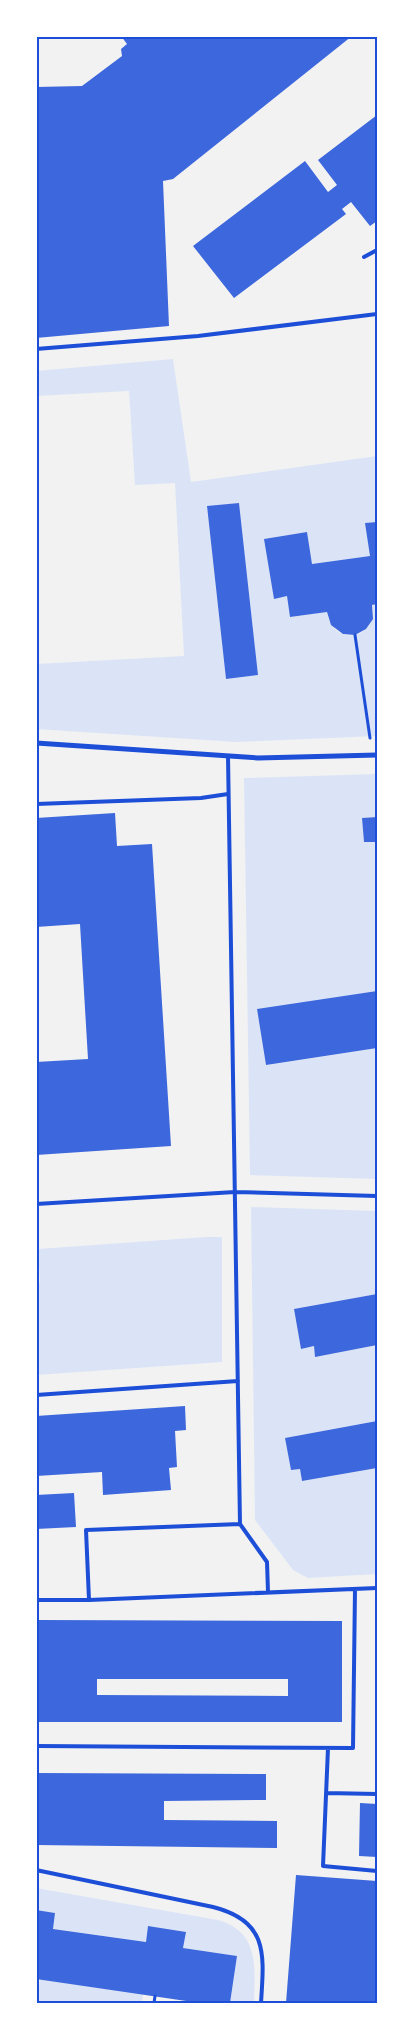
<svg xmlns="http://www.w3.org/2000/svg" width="413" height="2039" viewBox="0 0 413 2039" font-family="'Fira Sans',sans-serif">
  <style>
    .green { fill: #dbe4f7; fill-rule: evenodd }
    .building { fill: #3d67dc; fill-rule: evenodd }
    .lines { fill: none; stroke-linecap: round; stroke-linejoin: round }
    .path { stroke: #1d4ed8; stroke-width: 3 }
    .service { stroke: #1d4ed8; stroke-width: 4 }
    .minor { stroke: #1d4ed8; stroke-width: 5 }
    .neatline { fill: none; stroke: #1d4ed8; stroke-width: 2 }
  </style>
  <rect width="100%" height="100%" fill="#f2f2f2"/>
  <path class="green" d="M173 359 191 482 377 456V522L366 523 370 556 312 564 307 532 265 539 274 598 287 596 290 617 327 612C333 648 378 640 372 605L377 604V736L236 742 36 729V664L184 656 175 483 135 485 129 391 36 396V371ZM239 503 258 675 226 679 207 507Z
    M377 774V817L362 818 364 842H377V991L257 1010 266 1065 377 1048V1179L250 1175 244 778Z
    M251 1207 377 1211V1294L294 1310 301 1349 314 1346 315 1356 377 1345V1421L285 1438 291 1470 300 1469 302 1481 377 1468V1574L308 1578 293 1570 255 1520Z
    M206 1237H222V1362L36 1375V1284L40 1283 38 1249Z
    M36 1888 218 1920C260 1932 255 1968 254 2003H230L237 1956 183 1948 185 1932 148 1926 146 1942 53 1929 55 1913 36 1910Z
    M40 1979 143 1994 142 2003H37Z"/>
  <path class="building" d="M121 36H352L173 179 163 181 169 326 36 338V87L82 86 122 56 121 49 127 44Z
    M377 115V221L370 226 351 202 342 209 346 214 234 298 193 246 305 161 328 192 337 185 318 160Z
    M239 503 258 675 226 679 207 506Z
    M377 522V604L372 605 373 619 366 629 355 635 343 634 331 625 327 612 290 617 287 596 274 599 264 539 307 532 312 564 370 556 365 523Z
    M115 813 117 846 152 844 171 1146 36 1155V1062L88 1059 80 924 36 927V818Z
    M377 817V842H364L362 818Z
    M377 991V1048L266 1065 257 1009Z
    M377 1294V1345L315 1357 314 1346 301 1349 294 1309Z
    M185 1406 186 1430 175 1431 177 1467 169 1468 171 1490 103 1495 102 1472 36 1476V1416Z
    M377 1421V1468L302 1481 300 1469 291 1470 285 1438Z
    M74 1493 76 1527 36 1529V1495Z
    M38 1620 342 1621V1722H38ZM97 1679H288V1696L97 1695Z
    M36 1773 266 1774V1800L164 1801V1820L277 1821V1848L36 1845Z
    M360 1803 377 1804V1857L359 1856Z
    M296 1875 377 1881V2003H286Z
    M36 1910 55 1913 53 1929 146 1942 148 1926 186 1932 183 1948 237 1956 230 2003H200L36 1979Z"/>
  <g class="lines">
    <path class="path" d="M355 635 370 738
      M154 2003 155 1996"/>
    <path class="service" d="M364 257 377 250
      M36 349 198 336 377 314
      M228 756 240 1524 267 1562 268 1592
      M36 804 201 798 228 794
      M36 1204 235 1192 377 1196
      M36 1395 238 1381
      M36 1600H89L377 1588
      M89 1600 86 1530 240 1524
      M36 1746 353 1748 355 1589
      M328 1748 323 1866 377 1871
      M326 1793 377 1794
      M36 1870 213 1907C269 1921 264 1955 261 2003"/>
    <path class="minor" d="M36 743 258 758 377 755"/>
  </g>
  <rect width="413" height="2039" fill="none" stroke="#ffffff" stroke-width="75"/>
  <rect x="38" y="38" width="338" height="1964" class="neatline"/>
</svg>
